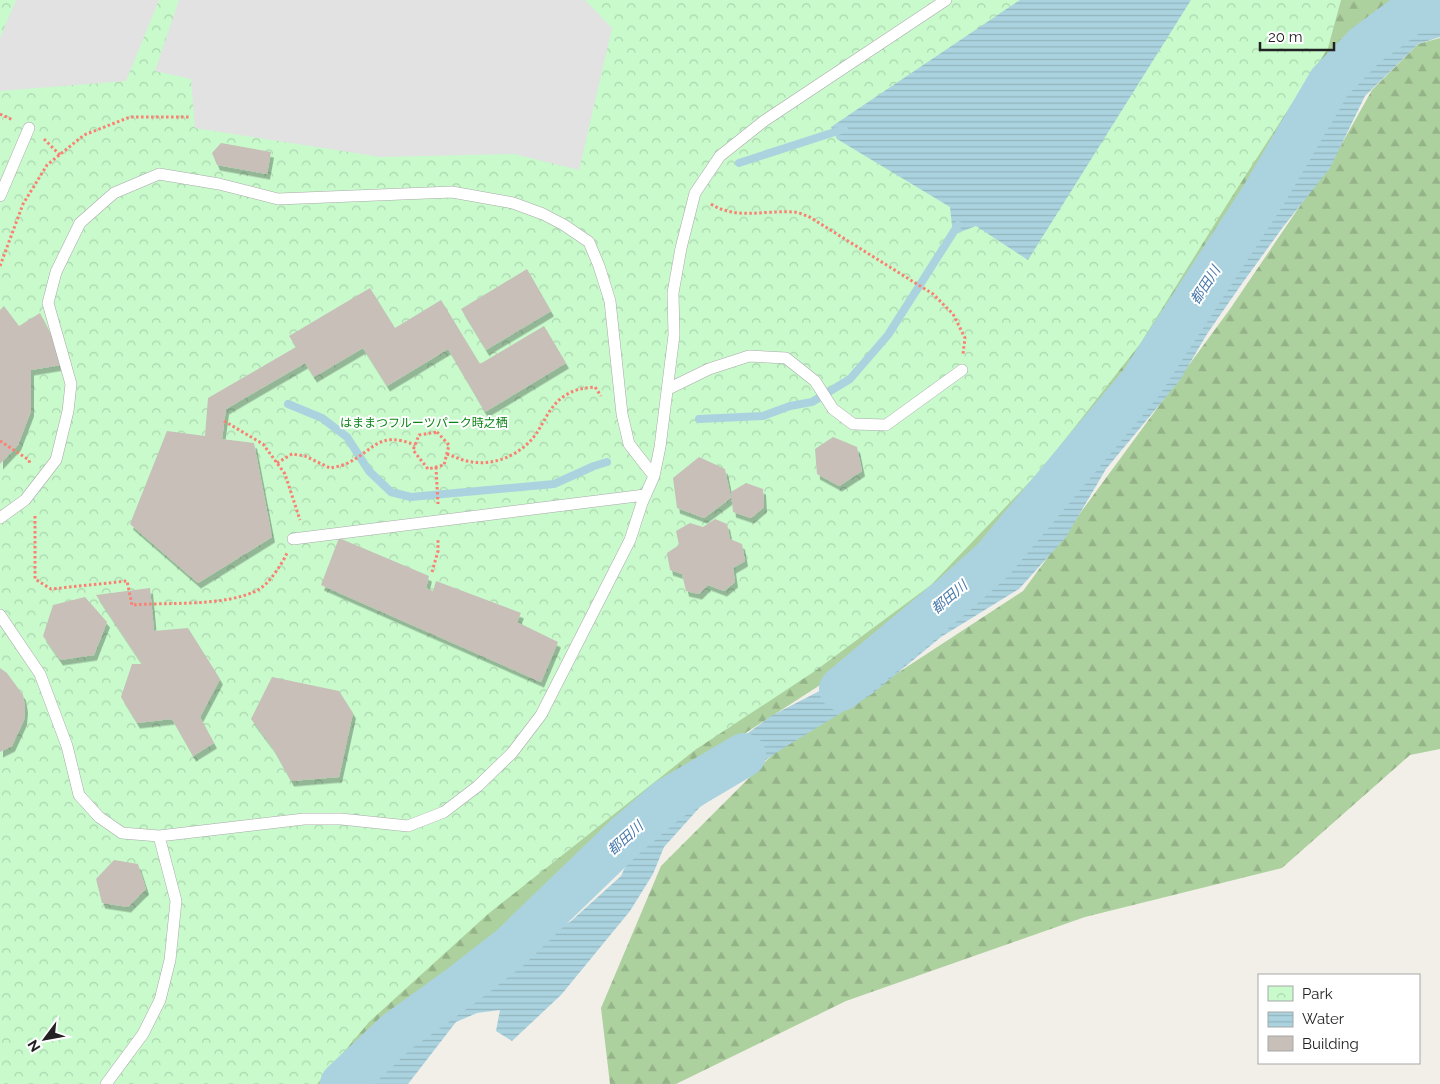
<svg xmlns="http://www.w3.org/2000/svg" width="1440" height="1084" viewBox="0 0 1440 1084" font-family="Raleway,'Noto Sans JP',sans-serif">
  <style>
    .forest { fill: url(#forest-firs) }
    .park { fill: url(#park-crowns) }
    .parking { fill: #e2e2e2 }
    .water { fill: url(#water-rules) }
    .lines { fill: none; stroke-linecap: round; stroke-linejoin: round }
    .stream { stroke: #aad3df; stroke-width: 8 }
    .river { stroke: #aad3df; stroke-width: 44 }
    .building { fill: #c7bfb8; filter: url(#shadow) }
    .service-casing { stroke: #a9a9a9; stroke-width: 12 }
    .path { stroke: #fa8072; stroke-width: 3; stroke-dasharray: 2.5 2.5; stroke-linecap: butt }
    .service { stroke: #fff; stroke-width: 11 }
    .labels { text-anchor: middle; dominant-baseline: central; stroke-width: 4; stroke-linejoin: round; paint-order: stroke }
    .park-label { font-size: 12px; fill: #0c8416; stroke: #fff }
    .water-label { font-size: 14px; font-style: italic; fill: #4a7aab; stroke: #fff }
  </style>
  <defs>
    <pattern id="forest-firs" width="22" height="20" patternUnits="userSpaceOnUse" patternTransform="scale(1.25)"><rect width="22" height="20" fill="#add19e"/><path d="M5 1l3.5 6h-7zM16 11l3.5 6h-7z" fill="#95b388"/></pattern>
    <pattern id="park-crowns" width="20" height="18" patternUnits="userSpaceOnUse" patternTransform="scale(1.25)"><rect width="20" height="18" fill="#c8facc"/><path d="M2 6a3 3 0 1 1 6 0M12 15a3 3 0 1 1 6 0" fill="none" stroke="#acd6af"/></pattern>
    <pattern id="water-rules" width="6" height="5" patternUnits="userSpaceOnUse" patternTransform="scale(1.25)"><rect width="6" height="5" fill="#aad3df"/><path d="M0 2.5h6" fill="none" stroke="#92b5bf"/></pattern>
    <filter id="shadow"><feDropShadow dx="3" dy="5.5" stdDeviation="0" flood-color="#0004"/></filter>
  </defs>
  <rect width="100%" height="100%" fill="#f2efe9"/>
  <path class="forest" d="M1224 0H1420L1310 99 1121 407 938 609 730 743 518 931 374 1084H122Z
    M1440 38V749L1410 755 1282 868 1085 917 846 1001 676 1084H610L601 1008 661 866 772 755 1023 591 1230 309 1340 147 1372 90 1418 44Z"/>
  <path class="park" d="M0 0H1341L1328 48 1231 198 1140 344 1041 470 931 585 815 671 695 750 488 914 369 1022 317 1084H0Z"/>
  <path class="parking" d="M16 0H159L126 81 0 91V38Z
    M179 0H585L612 28 579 170 514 154 381 157 195 128 191 79 155 71Z"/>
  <path class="water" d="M1020 0H1191L1028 260 976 226 953 235 950 207 837 139 831 127Z
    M1440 18V37L1418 44 1365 96 1330 168 1283 227 1241 285 1207 334 1180 380 1106 469 1066 537 1019 589 941 637 872 694 777 752 700 807 664 847 653 874 630 911 561 995 512 1041 496 1031 500 1010 477 1013 456 1022 408 1084H371L381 1059 416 1026 476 987 504 977 525 957 549 930 570 922 621 876 635 845 729 747 771 716 833 684 923 628 1013 554 1060 509 1105 455 1170 367 1258 238 1302 165 1333 99 1359 72 1402 34Z"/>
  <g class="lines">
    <path class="stream" d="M739 163 844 129
      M288 404 322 418 347 437 369 471 391 492 411 497 554 484 594 466 607 462
      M699 419 763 416 790 406 812 402 850 379 888 335 958 225"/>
    <path class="river" d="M841 689 955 594 993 560 1141 383 1263 196 1330 82 1365 46 1411 12 1440 8
      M342 1084 397 1032 461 986 510 948 626 836 668 800 744 755"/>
  </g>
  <path class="building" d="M221 143 271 152 267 174 217 165 212 153Z
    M527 269 551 311 486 350 461 309Z
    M370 288 395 328 441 300 480 364 544 326 566 363 485 412 448 349 387 386 363 348 314 377 305 363 226 409 222 439 254 443 272 537 198 583 130 524 167 431 205 436 208 398 296 347 289 336Z
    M4 306 19 326 40 313 53 339 61 365 31 370V411L18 445 0 464V310Z
    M833 437 857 447 862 471 839 486 817 474 815 449Z
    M699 457 725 469 731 498 704 518 677 508 673 478Z
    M746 483 763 489 764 507 751 518 733 512 731 492Z
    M715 519 727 524 730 539 742 544 745 561 733 568 735 582 724 591 708 585 699 594 686 591 682 574 670 570 667 553 679 545 676 531 690 523 703 527Z
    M339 538 429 576 426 588 433 591 436 581 521 613 517 622 558 642 541 682 321 585Z
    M150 588 154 631 188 628 220 679 200 717 214 743 193 756 172 719 137 723 121 697 132 664H142L96 595Z
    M85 597 107 622 94 655 60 660 43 636 53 605Z
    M0 668 7 673 23 695 25 707 24 720 12 746 0 752Z
    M272 677 339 691 353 713 339 777 291 781 272 747 251 719Z
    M114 860 138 864 146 889 128 907 102 903 96 879Z"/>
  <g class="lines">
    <defs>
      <path id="service" d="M0 196 29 128
        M668 389 709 369 749 356 786 358 815 381 833 409 853 424 886 425 962 370
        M0 518 25 500 56 460 68 411 71 384 48 303 56 272 80 223 114 193 159 174 219 184 278 199 452 192 513 203 543 214 564 225 589 242 599 266 610 301 622 414 629 444 654 476
        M293 539 645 495
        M0 615 40 674 67 746 79 795 99 817 122 833 159 836 304 819H341L408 826 444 812 478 786 512 753 541 715 630 540 642 503 654 476 660 447 674 335 673 293 681 248 695 193 720 156 764 121 946 0
        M106 1084 143 1034 160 1000 170 960 176 901 159 836"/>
    </defs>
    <use href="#service" class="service-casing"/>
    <path class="path" d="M0 114 13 120
      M44 139 60 155
      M711 204C736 220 764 210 793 212 798 212 803 215 808 216L933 294 953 314 965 338 963 354
      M0 266 23 204 47 165 84 135 130 117H189
      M224 421 263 444 285 474 300 520
      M437 432 449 445 444 465 428 469 413 450 419 435Z
      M0 441 29 460 30 465
      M447 454C455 457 464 461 472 462 498 466 525 452 538 431 546 418 552 403 566 395 575 389 585 388 595 387L601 396
      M277 463 292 454 305 456 330 468C335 467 341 466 346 464 375 450 378 430 415 445
      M436 467 438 504
      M35 516V579L51 589 127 581 132 605C170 602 224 607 258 590 269 584 282 564 287 553
      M432 572 438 551V538"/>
    <use href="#service" class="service"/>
  </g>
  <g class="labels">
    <g class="park-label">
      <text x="424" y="423">はままつフルーツパーク時之栖</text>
    </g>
    <g class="water-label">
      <text transform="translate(1205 285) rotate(-57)">都田川</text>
      <text transform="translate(949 597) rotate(-40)">都田川</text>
      <text transform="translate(625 838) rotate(-42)">都田川</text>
    </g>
  </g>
  <rect x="1258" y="974" width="162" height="90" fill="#ffffff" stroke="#a7a7a7"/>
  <rect x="1268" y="986" width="25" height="15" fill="url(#park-crowns)" stroke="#a7a7a7"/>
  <text x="1302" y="999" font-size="15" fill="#222222">Park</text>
  <rect x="1268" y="1012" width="25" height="15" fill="url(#water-rules)" stroke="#a7a7a7"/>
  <text x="1302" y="1024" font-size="15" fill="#222222">Water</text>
  <rect x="1268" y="1036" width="25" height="15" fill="#c7bfb8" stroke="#a7a7a7"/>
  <text x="1302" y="1049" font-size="15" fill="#222222">Building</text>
  <g transform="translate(45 1039) rotate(238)" stroke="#ffffff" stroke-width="4" paint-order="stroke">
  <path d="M0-4L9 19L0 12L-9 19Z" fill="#222222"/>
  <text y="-8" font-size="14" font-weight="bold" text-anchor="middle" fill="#222222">N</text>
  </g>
  <path d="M1260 42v8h74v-8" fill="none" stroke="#222222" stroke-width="2.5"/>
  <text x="1268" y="42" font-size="15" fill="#222222" stroke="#ffffff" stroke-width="4" paint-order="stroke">20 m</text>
</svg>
